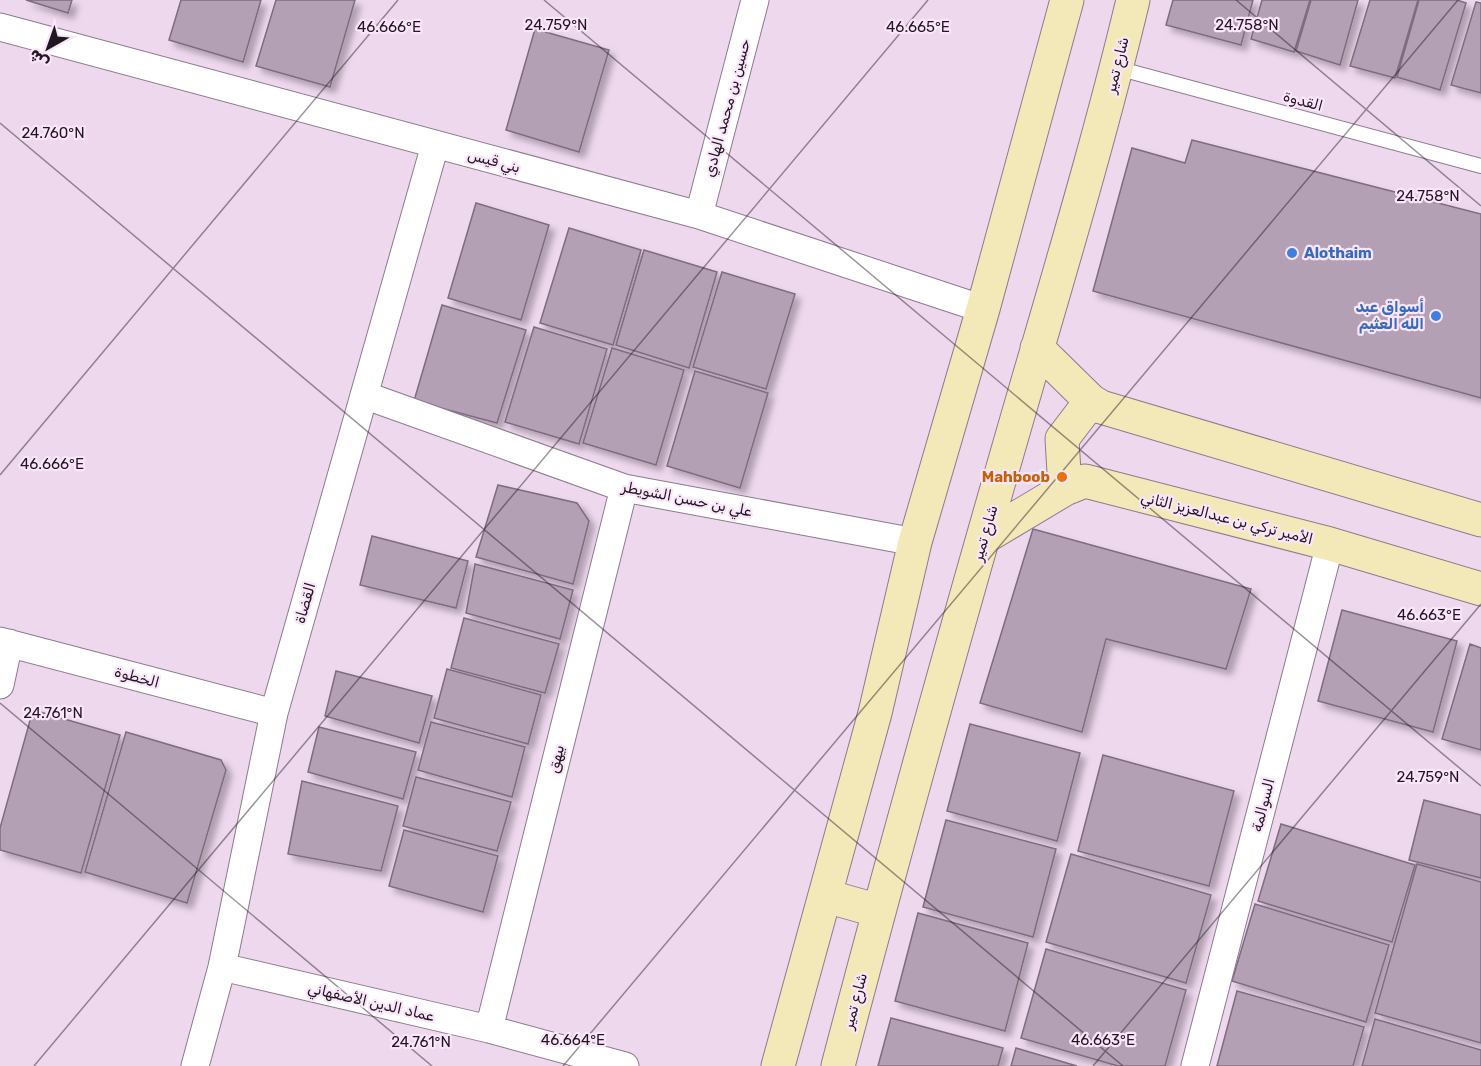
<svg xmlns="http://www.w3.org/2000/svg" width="1481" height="1066" viewBox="0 0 1481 1066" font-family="Rubik,Cairo,sans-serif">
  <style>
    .building { fill: #b4a0b5; stroke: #7f6c80; stroke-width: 1.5; filter: url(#shadow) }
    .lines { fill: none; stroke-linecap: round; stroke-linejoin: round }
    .lane-casing { stroke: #8e7a8f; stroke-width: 16 }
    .street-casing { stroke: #8e7a8f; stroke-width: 29 }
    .secondary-casing { stroke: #8e7a8f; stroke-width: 35 }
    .lane { stroke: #fff; stroke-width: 14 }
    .street { stroke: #fff; stroke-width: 27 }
    .secondary { stroke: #f3e8b8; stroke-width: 33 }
    .ticks { fill: none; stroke: #201820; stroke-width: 1.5; stroke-opacity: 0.45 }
    .shop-dot { fill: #3f7fe0; stroke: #fbe5fb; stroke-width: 2 }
    .food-dot { fill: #e8710a; stroke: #fbe5fb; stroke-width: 2 }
    .labels { text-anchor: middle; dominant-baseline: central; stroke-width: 4.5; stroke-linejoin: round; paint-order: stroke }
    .street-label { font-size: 15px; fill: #201820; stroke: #fbe5fb }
    .shop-label { font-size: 15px; font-weight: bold; fill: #366cbe; stroke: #fbe5fb; text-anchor: start }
    .food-label { font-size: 15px; font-weight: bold; fill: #c56008; stroke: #fbe5fb; text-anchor: end }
    .ticks-label { font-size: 15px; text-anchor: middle; fill: #201820; stroke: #fbe5fb; stroke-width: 4.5; stroke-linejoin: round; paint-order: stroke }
  </style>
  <defs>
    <filter id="shadow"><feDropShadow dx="5.5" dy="5.5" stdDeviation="3" flood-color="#0004"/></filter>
  </defs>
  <rect width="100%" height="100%" fill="#eed8ee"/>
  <path class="building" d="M26 0H72L68 13Z
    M181 0H261L243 62 169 40Z
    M276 0H355L330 87 256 66Z
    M1173 0H1253L1241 45 1166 25Z
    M1262 0H1310L1294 52 1251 39Z
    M1311 0H1358L1340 65 1296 51Z
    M1370 0H1418L1395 78 1350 66Z
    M1419 0H1457L1466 3 1440 90 1397 77Z
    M1476 2 1481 3V93L1451 85Z
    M535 29 609 50 579 152 506 130Z
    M1192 140 1481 214V398L1093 291 1132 148 1185 163Z
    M476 203 549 225 521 320 448 298Z
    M569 228 641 250 613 345 540 323Z
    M644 250 717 272 689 368 616 345Z
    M722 272 795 294 766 389 693 367Z
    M442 305 526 330 497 423 414 401Z
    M534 327 607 349 579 444 505 422Z
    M612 348 684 370 656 465 583 443Z
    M695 371 768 393 740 488 667 466Z
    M498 485 577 503 589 521 573 584 476 557Z
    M1033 529 1251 589 1226 669 1106 639 1082 732 980 703Z
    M372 536 468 561 456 608 360 585Z
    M475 564 573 590 560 639 466 613Z
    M1342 610 1457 641 1433 732 1318 701Z
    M464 618 559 644 545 693 451 668Z
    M1470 644 1481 648V750L1442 739Z
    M447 669 541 695 528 744 434 718Z
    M336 671 432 696 419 743 325 716Z
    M40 712 120 735 81 873 0 850V828L31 717Z
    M431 722 525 747 512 797 418 770Z
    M970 724 1080 753 1057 841 947 811Z
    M319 727 416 752 403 799 308 772Z
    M126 732 221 760 226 770 187 903 85 872Z
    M1103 755 1234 791 1209 886 1078 851Z
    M416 777 511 802 497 851 403 826Z
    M302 781 398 806 381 871 288 854Z
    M1424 800 1481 815V878L1409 860Z
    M946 820 1056 849 1033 937 923 907Z
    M1281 824 1415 865 1392 942 1258 901Z
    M404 830 498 856 483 912 389 886Z
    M1071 854 1211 895 1186 983 1046 942Z
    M1417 864 1481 882V1043L1375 1013Z
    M1255 904 1389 945 1366 1022 1232 981Z
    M918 913 1028 943 1005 1031 895 1001Z
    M1046 949 1186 990 1165 1066H1118L1021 1038Z
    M1237 991 1364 1027 1353 1066H1217Z
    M891 1018 1003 1048 998 1066H878Z
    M1375 1019 1481 1050V1066H1362Z
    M1016 1048 1077 1066H1011Z"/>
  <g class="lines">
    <defs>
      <path id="lane" d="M1117 68 1481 166"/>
      <path id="street" d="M0 27 699 215 983 309
        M699 215 755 0
        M364 395 624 488 915 542
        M0 641 274 713
        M0 685 9 643
        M222 967 489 1029 625 1066
        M489 1029 624 488
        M195 1066 222 967 274 713 435 145
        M1195 1066 1330 544"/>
      <path id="secondary" d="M1037 348 1091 401 1101 407 1481 520
        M1065 489 1062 439 1091 401
        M983 538 1065 489 1085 481 1330 544 1481 589
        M826 896 879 911
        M778 1066 875 713 915 542 983 309 1067 0
        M838 1066C892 860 949 655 1008 450 1051 300 1097 151 1133 0"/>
    </defs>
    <use href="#lane" class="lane-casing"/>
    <use href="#street" class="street-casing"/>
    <use href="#secondary" class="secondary-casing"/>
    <use href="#lane" class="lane"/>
    <use href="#street" class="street"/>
    <use href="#secondary" class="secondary"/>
  </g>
  <path class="ticks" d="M544 0 1481 786M1236 0 1481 206M0 123 1123 1066M0 475 398 0M0 703 432 1066M34 1066 928 0M563 1066 1458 0M1093 1066 1481 604"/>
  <g class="shop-dot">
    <circle cx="1292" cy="253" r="6"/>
    <circle cx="1436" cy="316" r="6"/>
  </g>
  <circle class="food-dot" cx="1062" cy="477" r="6"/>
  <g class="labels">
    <g class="street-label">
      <text transform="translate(1117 65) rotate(-76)">شارع تمير</text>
      <text transform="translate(1303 101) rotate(15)">القدوة</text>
      <text transform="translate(727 108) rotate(-75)">حسين بن محمد الهادي</text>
      <text transform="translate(494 161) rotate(15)">بني قيس</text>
      <text transform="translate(687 499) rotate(11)">علي بن حسن الشويطر</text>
      <text transform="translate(1227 518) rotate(14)">الأمير تركي بن عبدالعزيز الثاني</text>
      <text transform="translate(985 533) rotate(-74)">شارع تمير</text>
      <text transform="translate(305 603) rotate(-74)">القضاة</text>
      <text transform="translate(137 677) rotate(15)">الخطوة</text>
      <text transform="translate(556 759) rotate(-76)">بيهق</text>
      <text transform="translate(1263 805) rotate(-76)">السوالمة</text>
      <text transform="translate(855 1001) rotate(-75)">شارع تمير</text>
      <text transform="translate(371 1002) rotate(13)">عماد الدين الأصفهاني</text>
    </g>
    <g class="shop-label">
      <text x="1304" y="253">Alothaim</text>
      <text x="1424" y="307" text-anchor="end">أسواق عبد<tspan x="1424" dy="17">الله العثيم</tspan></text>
    </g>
    <g class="food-label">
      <text x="1050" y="477">Mahboob</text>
    </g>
  </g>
  <g class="ticks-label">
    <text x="1247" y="30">24.758°N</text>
    <text x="556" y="30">24.759°N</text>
    <text x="389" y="32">46.666°E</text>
    <text x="918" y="32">46.665°E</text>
    <text x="53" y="138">24.760°N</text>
    <text x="1428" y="201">24.758°N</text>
    <text x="52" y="469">46.666°E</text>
    <text x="1429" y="620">46.663°E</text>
    <text x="53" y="718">24.761°N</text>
    <text x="1428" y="782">24.759°N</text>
    <text x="573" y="1045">46.664°E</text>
    <text x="1103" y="1045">46.663°E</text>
    <text x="421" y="1047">24.761°N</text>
  </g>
  <g transform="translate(48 48) rotate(220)" stroke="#fbe5fb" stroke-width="4.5" paint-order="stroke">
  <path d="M0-4.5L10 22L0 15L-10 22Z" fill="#201820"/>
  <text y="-9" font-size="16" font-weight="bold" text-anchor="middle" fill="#201820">ش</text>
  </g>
</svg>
